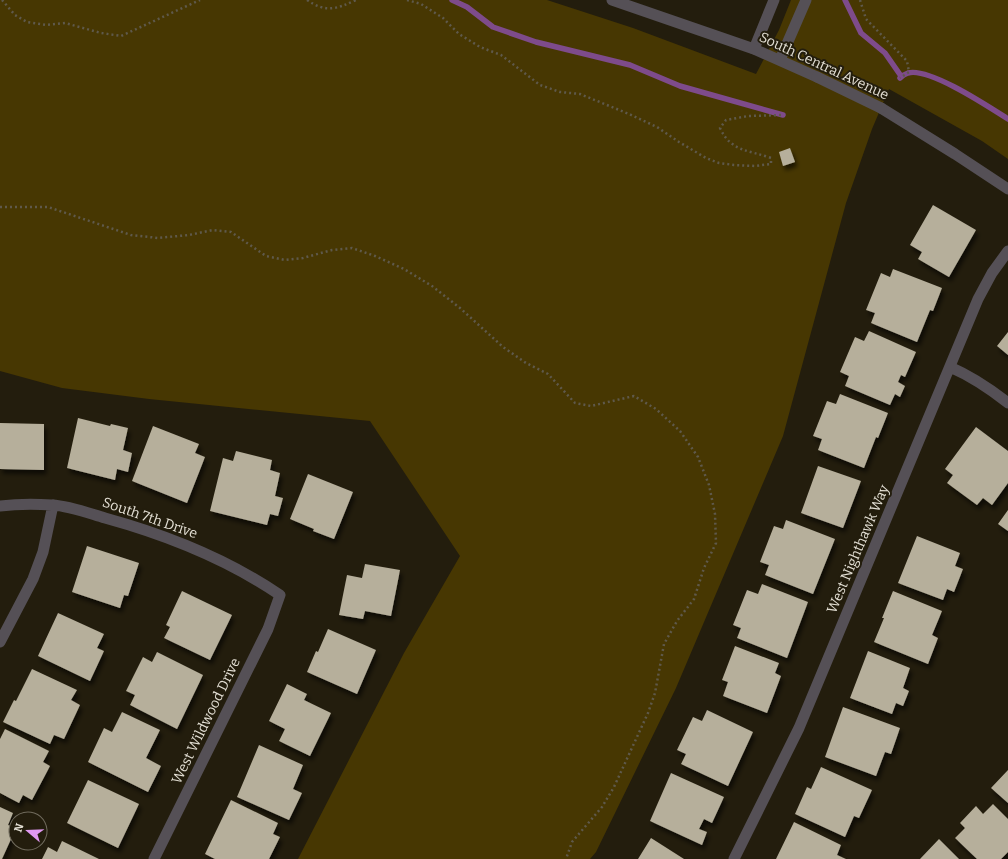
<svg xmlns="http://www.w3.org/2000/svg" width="1008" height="859" viewBox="0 0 1008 859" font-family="Bitter,serif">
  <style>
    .green { fill: #473702 }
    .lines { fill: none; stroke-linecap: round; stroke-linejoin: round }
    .stream { stroke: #7e4b8b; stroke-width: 5.5 }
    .building { fill: #b6af9b; filter: url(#shadow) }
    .path { stroke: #5f594b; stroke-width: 2.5; stroke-dasharray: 2 3; stroke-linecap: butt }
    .minor { stroke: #555056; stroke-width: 11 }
    .tertiary { stroke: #555056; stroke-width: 11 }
    .tertiary-bridge { stroke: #555056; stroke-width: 11 }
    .labels { text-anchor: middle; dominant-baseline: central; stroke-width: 4; stroke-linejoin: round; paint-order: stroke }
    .street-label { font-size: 14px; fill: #e3dfd4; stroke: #231d0d }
  </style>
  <defs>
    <filter id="shadow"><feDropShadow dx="2.5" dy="4.5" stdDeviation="2" flood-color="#0009"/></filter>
  </defs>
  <rect width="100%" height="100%" fill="#231d0d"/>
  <path class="green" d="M0 0H547L633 28 756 74 779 30 791 0H1008V159L982 141 889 89 872 129 846 203 783 436 676 688 596 852 590 859H298L404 653 460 556 370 421 149 399 62 388 0 371Z"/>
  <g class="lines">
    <path class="stream" d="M452 0 467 7 493 27 536 42 630 65 680 86 783 115
      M845 0 861 33 885 53 901 76
      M900 78C902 76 905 74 908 73 929 67 989 107 1008 119"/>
  </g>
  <path class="building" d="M790 148 795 162 783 166 779 152Z
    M933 205 976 230 949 277 918 259 922 252 910 245Z
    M893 269 942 288 933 311 930 310 917 342 871 323 875 313 866 310 881 273 890 277Z
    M869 331 916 352 905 377 901 375 898 382 905 386 900 397 895 394 890 405 845 386 849 376 840 372 855 337 864 341Z
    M1008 332V355L997 346Z
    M840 394 888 413 878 438 876 437 864 468 818 450 822 439 813 436 827 401 836 404Z
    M78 418 110 426 111 424 128 428 123 450 132 453 128 472 117 469 115 480 67 468Z
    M0 423 44 424V470L0 469Z
    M153 426 199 444 195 453 205 457 187 503 132 481Z
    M976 427 1008 451V483L992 505 983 498 977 505 947 483 953 475 945 469Z
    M236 451 272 460 270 470 280 473 275 496 283 498 278 516 270 514 267 525 210 511 223 458 233 461Z
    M818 466 861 481 843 528 801 513Z
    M308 474 353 492 334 539 313 531 314 529 290 519Z
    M1008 510V531L998 524Z
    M786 520 835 539 813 594 765 575 769 565 760 562 774 526 783 529Z
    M917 536 960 553 955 566 963 569 954 592 947 589 943 600 898 583Z
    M87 546 139 563 128 596 124 595 120 608 72 592Z
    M365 564 400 570 391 616 365 611 363 619 339 615 347 575 362 578Z
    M762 584 808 602 787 658 737 638 741 628 733 625 747 590 758 594Z
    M182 591 232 615 210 660 164 638 170 627 166 625Z
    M893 591 942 611 932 635 938 638 928 664 874 642 884 618H882Z
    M58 613 104 634 97 648 104 651 90 681 38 656Z
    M328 629 376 650 357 694 307 672 316 651 318 652Z
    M735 646 779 663 775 673 781 676 767 713 723 696 728 682 722 680Z
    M868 651 910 668 903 688 909 691 903 706 896 703 892 714 850 698Z
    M157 652 203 675 177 729 130 705 135 695 126 691 143 657 152 662Z
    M32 669 77 690 71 700 80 705 64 739 54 735 50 744 3 722 14 700 16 701Z
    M287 684 307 694 304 700 331 713 310 756 279 741 285 729 269 721Z
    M843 707 900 728 891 754 885 752 876 776 825 757Z
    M707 710 753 732 728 786 681 764 686 754 677 750 693 717 702 721Z
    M122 712 160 730 146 758 161 766 148 792 88 762 104 728 112 732Z
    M5 729 49 751 43 762 50 766 32 800 23 795 19 803 0 793V739Z
    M259 745 303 765 293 789 302 793 289 820 237 797Z
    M821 767 872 790 859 818 854 816 845 837 795 814 807 787 811 789Z
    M1008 770V803L991 788Z
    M671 773 724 797 712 823 704 819 699 829 707 832 702 845 650 821Z
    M88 780 139 804 118 848 67 823Z
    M231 800 278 823 273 834 280 837 269 859H215L205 854Z
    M993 804 1008 819V852L1001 859H977L955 838 965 828 960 823 976 806 983 814Z
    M0 807 13 813 8 825 16 828 2 859H0Z
    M794 822 841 845 837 855 846 859H776Z
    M651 838 684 859H638Z
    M939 839 959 859H920Z
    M62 841 99 859H42L48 847 57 852Z"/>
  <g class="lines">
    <path class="path" d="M2 0 15 15 27 22 46 25 65 23 101 33 121 36 200 0
      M307 0C326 13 337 9 356 0
      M407 0 421 4 443 18 459 34 480 47 501 55 540 85 560 92 580 94 629 114 657 127 679 142 706 158 719 163 734 165 755 166 771 164V158C749 150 731 152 720 128L726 120 748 116 783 115
      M860 0 866 19 907 61 909 72 900 78
      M0 207H48L131 235 158 238 189 235 213 230 231 232 266 256 285 260 303 258 332 250 352 248 375 256 404 269 432 286 460 308 503 347 526 363 548 374 575 403 591 406 634 396 656 409 680 431 698 457 709 485 715 514 716 543 704 568 694 599 677 621 664 644 655 693 648 713 614 787 602 807 572 842 566 859"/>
    <path class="minor" d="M754 49 774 0
      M780 60 806 0
      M950 367C973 377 989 388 1008 403
      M0 506C17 504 35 504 52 505 70 506 88 513 105 518 167 535 227 559 280 595L268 629 154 859
      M0 642 33 579 43 552 53 505
      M734 859 799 728 978 299 992 273 1008 251"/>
    <path class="tertiary" d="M612 0 754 49 817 77
      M881 108 955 154 1008 189"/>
    <path class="tertiary-bridge" d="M817 77 881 108"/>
  </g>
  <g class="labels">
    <g class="street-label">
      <text transform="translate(824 66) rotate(25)">South Central Avenue</text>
      <text transform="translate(150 518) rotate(19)">South 7th Drive</text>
      <text transform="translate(858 549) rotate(-67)">West Nighthawk Way</text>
      <text transform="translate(206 721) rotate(-64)">West Wildwood Drive</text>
    </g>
  </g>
  <g transform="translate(28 831) rotate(289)"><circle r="19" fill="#231d0d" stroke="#706b5d"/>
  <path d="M0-3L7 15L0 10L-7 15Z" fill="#df98f1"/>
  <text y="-6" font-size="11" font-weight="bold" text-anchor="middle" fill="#e3dfd4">N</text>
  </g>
</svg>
